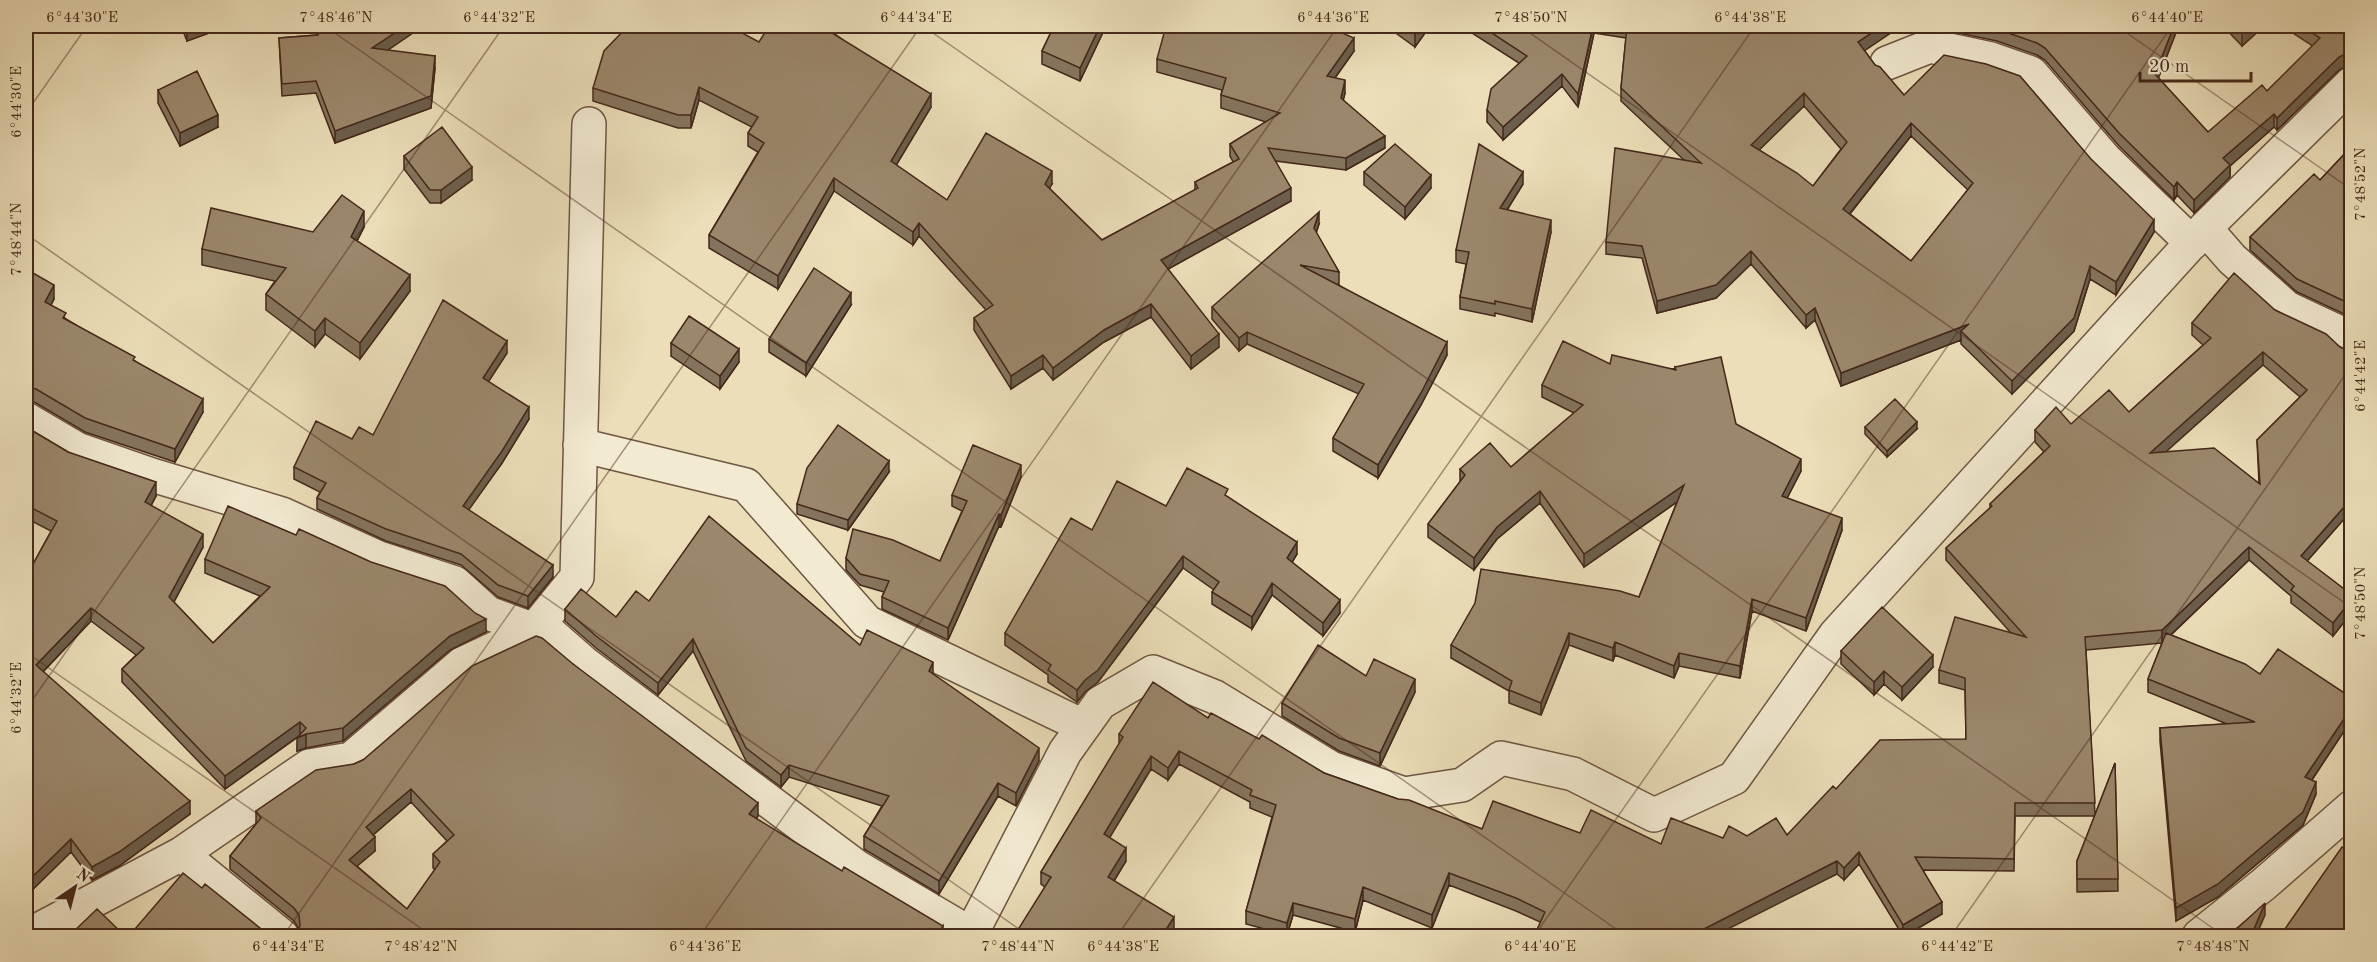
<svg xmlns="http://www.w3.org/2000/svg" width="2377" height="962" viewBox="0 0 2377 962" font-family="'Old Standard TT',serif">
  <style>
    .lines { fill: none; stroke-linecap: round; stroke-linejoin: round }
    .street-casing { stroke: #6e5642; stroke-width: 36 }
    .street { stroke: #f2ead1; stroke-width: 33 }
    .wall { fill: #85745d; stroke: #44281a; stroke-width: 1.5; fill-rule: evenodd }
    .shaded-wall { fill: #6c5e4c; stroke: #44281a; stroke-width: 1.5 }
    .building { fill: #9b876c; stroke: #44281a; stroke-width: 1.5; fill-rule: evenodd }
    .ticks { fill: none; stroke: #44281a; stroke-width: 1.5; stroke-opacity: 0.45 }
    .neatline { fill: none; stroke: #44281a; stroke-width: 2 }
    .ticks-label { font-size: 15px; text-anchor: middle; fill: #44281a }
  </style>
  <rect width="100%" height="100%" fill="#ebdeb8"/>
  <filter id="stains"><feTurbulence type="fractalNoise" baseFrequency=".00333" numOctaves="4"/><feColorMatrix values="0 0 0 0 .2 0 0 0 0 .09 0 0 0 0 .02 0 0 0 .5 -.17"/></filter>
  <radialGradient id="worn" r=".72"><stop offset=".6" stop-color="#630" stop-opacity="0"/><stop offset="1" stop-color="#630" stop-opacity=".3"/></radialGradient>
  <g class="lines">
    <defs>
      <path id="street" d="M1887 63 1930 46 1991 59 2031 73 2105 159 2192 243
        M2205 228 2232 259 2287 308 2336 331 2352 345
        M26 419 77 449 152 475 282 514 379 558 455 583 488 613 534 630 551 634 584 663 857 867 971 934
        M580 445 746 485 867 622 1083 726
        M181 854 282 936
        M27 936 181 854 309 766 351 759 462 664 534 630 577 577 589 124
        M970 936 1065 752 1100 703 1153 672 1215 697 1331 768 1404 794 1462 785 1501 758 1573 774 1654 815 1734 778 1836 634 2205 228 2352 83
        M2199 936 2264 884 2352 807"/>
    </defs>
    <use href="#street" class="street-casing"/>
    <use href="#street" class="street"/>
  </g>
  <path class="wall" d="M181 26H228L187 41Z
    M315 26H423L387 50 435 68 431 108 335 143 316 93 282 96 279 38 317 35Z
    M1054 26H1106L1080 81 1042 64V51Z
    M1386 26H1430L1415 47Z
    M1461 26H1901L1864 50 1875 65 1904 95 2154 232 2116 295 2090 279 2074 331 2012 394 1961 344V340L1841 386 1815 320 1806 328 1751 264 1716 298 1657 313 1642 258 1606 254V242L1684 160 1621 101V88L1626 38 1594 33 1578 107 1562 86 1503 140 1487 122V110L1519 63ZM1804 106 1841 149 1813 186 1759 150ZM1911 136 1968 190 1911 261 1850 214Z
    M1953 26H2175V35L2158 78 2208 132 2267 91 2313 46 2282 26H2352V62L2349 65 2339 70 2277 130 2274 127 2230 166V177L2194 213 2177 195 2174 200 2119 146 2045 60 2037 55 1997 41 1953 32Z
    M2223 26H2264L2242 46Z
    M1194 31 1354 51 1335 78 1345 93 1343 100 1385 148 1346 170 1275 161 1291 201 1168 269 1219 347 1191 369 1151 317 1104 342 1053 380 1043 368 1011 389 974 330V318L986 310 919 236 913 245 834 191 778 289 709 248V235L758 152 748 146V133L752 127 699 100 691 128H678L593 101V88L759 42 835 34 931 107 896 165 947 200 1052 184 1049 188 1102 240 1195 190V182L1233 162 1230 156V144L1266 122 1221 108V95L1222 90 1157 72V59Z
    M158 90 218 127 180 146 158 103Z
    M2352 146V320L2344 314 2297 292 2250 250V237L2320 180Z
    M404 156 472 180 441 203H430L404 169Z
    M1364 172 1431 188 1405 219 1364 185Z
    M1523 184 1507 210 1551 232 1532 322 1495 313V316L1460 309V297L1466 264 1456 262V250Z
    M1319 224 1316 233 1339 272V285L1337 284 1447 355 1421 405 1378 478 1333 451V438L1359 394 1247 344 1239 351 1212 319V307Z
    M364 227 357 241 410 291 360 359 325 334 315 347 266 310V294L275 281 202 265V249L313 232Z
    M26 269 54 299 51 305 66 319 135 361 203 412 175 462 85 432 36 403 27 400Z
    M851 305 806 376 769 352V339Z
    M2275 310 2340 347 2349 351H2352V510L2307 561 2352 595V612L2333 636 2291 603V596L2249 560 2171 635 2260 674 2352 698V719L2312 780 2316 794 2303 825 2218 897 2176 921 2160 741V728L2227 724 2148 692V679L2162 643 2086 650 2095 815 2115 763 2118 891 2077 892V861L2095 816H2015L2014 871 1923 870 1942 914 1905 936H1903L1859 864 1844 880 1837 874 1540 922 1516 911 1449 885 1432 928 1363 900 1355 932 1293 915 1287 935 1246 924V911L1272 817 1250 808V802L1179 764 1168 780 1151 769 1109 838 1126 861 1114 881 1174 930 1045 887 1041 884V872L1119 745V734L1208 718 1259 739 1324 773 1482 829 1580 833 1661 844 1723 838 1787 835 1836 789 1966 739 1965 690 1939 683V670L2011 633 1946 560V548L1990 508V504L2044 452 2035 442V430L2071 424 2129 412 2203 345 2192 335V323ZM2263 365 2300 397 2257 440 2259 483 2165 452Z
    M671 343 739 362 720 389 671 356Z
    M507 353 488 382 529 419 502 463 468 510 553 577 528 608 498 597 461 565 386 541 317 509V498L320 492 294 479V467L373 435Z
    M1610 364 1675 369V367L1736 424 1801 471 1787 498 1842 530 1806 631 1752 611 1740 678 1679 666 1674 678 1615 655 1613 661 1569 645 1541 715 1509 703V691L1451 658V645L1639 597 1677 502 1584 567 1540 503 1497 539 1474 570 1428 537V524L1460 482V469L1511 467 1574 413 1542 397V385Z
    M26 427 68 452 156 496 151 506 203 547 174 602 213 643 260 596 205 573V559L486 632 450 650 343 741 306 748 297 751 298 737 225 789 122 682V669L136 655 91 621 43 672 190 814 119 866 92 880 71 852 26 896V574L27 575 51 531 26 518Z
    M1865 427 1917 429 1887 457 1865 434Z
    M889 472 848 530 797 514V504Z
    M1021 477 1001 527 999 526 948 640 882 609V597L884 592 860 585 846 570V558L940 561 962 511 952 506V495Z
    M1228 497 1297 554 1292 562 1340 613 1323 636 1272 595 1252 629 1212 604V592L1214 590 1183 568 1098 682 1085 692 1077 702 1048 682V675L1005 645V633L1092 530 1166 506Z
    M649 601 860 645 933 674 1039 761 1016 806 998 796 939 894 864 849V836L882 806 789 777 781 787 746 761 693 651 658 695 596 648 565 621V609L616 617Z
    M1841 651 1933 667 1902 700 1884 684 1874 695 1841 664Z
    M573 664 758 816 756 819 943 936 297 934 299 929 294 921 230 869V856L256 824V811L354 764ZM411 802 447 841 433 854V868L435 870 407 909 357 866 375 851 373 835Z
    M1366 676 1415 692 1380 766 1339 751 1282 716V703Z"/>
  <path class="shaded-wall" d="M195 26H228L187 41V29Z
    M405 26H423L372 61V48Z
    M1100 26H1106L1080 81V68Z
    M1421 26H1430L1415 47V34Z
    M1593 26H1594V33L1578 107V94Z
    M1882 26H1901L1858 55V42Z
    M2174 26H2175V35L2155 87V74Z
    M2250 26H2264L2242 46V33Z
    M1354 38V51L1327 89V76Z
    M2352 49V62L2349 65 2339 70 2277 130V118L2339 57Z
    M435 56V68L431 108 335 143V131Z
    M1562 74V86L1503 140V127Z
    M1345 80V93L1341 110V98Z
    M699 87V100L691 128V115Z
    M1804 93V106L1751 158V145Z
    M931 94V107L891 174V161Z
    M2274 114V127L2230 166V177L2194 213V200L2223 158Z
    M218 115V127L180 146V133Z
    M1911 123V136L1843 222V209Z
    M1385 136V148L1346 170V158Z
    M472 167V180L441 203V190Z
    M1052 171V184L1045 196V184Z
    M1523 172V184L1500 221V208Z
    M1431 175V188L1405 219V207Z
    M834 178V191L778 289V276Z
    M2177 182V195L2174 200V187Z
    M1291 188V201L1161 273V260Z
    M364 211V227L351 253V237Z
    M1319 212V224L1314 240V228Z
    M1551 220V232L1532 322V309Z
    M2154 220V232L2116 295V282Z
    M919 223V236L913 245V232Z
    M1751 251V264L1716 298 1657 313V301Z
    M2090 266V279L2074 331 2012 394V381Z
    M410 275V291L360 359V343Z
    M54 285V299L45 316V302Z
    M851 293V305L806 376V363Z
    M1151 304V317L1104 342 1053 380V368L1104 330Z
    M1815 308V320L1806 328V315Z
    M325 318V334L315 347V331Z
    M1969 324 1961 331V340L1841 386V373Z
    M1247 332V344L1239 351V338Z
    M1219 334V347L1191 369V356Z
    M507 341V353L483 390V378Z
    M1447 342V355L1421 405 1378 478V465Z
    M739 349V362L720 389V376Z
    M2263 352V365L2150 466V453Z
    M1043 355V368L1011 389V376Z
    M26 387H27V400L26 401Z
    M203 399V412L175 462V449Z
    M529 407V419L502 463 463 518V506Z
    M1917 422V429L1887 457V451Z
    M1801 459V471L1782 508V496Z
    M889 461V472L848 530V520Z
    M1021 465V477L1001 527V515Z
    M156 482V496L145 516V502Z
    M1684 485V497L1584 567V554Z
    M1540 491V503L1497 539 1474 570V558L1497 527Z
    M2352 498V510L2301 568V556Z
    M999 514V526L948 640V628Z
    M1842 518V530L1806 631V618Z
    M203 534V547L169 611V597Z
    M1297 542V554L1287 571V558Z
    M2249 547V560L2162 643V630Z
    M1183 556V568L1098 682 1085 692 1077 702V690L1085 680Z
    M553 565V577L528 608V596Z
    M1272 583V595L1252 629V617Z
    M1752 599V611L1740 678V666Z
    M2352 599V612L2333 636V623Z
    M1340 600V613L1323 636V623Z
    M91 608V621L36 679V665Z
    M486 619V632L450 650 343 741V728L450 636Z
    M1569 633V645L1541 715V703Z
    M693 639V651L658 695V683Z
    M1615 642V655L1613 661V648Z
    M1679 653V666L1674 678V666Z
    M1933 655V667L1902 700V687Z
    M933 662V675L929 671Z
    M1884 671V684L1874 695V682Z
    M1415 679V692L1380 766V753Z
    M2352 707V719L2305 790V777Z
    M300 722V735L225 789V776Z
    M306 734V748L297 751V738Z
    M1039 748V761L1016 806V793Z
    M1179 751V764L1168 780V768Z
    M1151 756V769L1104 847V834Z
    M789 765V777L781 787V775Z
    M2316 782V794L2303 825 2218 897 2176 921V908Z
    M998 783V796L939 894V881Z
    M411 789V802L366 841V827Z
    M190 801V814L119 866 92 880V867Z
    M758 803V816L749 828V814Z
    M375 837V851L349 873V860Z
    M71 839V852L26 896V883Z
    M1126 848V861L1108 890V877Z
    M1859 852V864L1844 880V868Z
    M1837 861V874L1714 936H1698V932Z
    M1449 873V885L1432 928V915Z
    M1363 887V900L1355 932V919Z
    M1942 902V914L1905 936H1903V925Z
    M1293 903V915L1287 935V923Z
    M2265 903V915L2256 936H2251Z
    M1174 917V930L1170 936H1162Z
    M943 926V936H937Z"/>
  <path class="building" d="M186 26H195L187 29Z
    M317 26H405L372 48 435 56 431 96 335 131 316 81 282 84 279 38 318 35Z
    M628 26H729L759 42 769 26H829L835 29 832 33 931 94 891 161 947 200 986 133 1052 171 1045 184 1102 240 1198 188 1195 182 1239 159 1230 144 1280 113 1221 95 1226 78 1157 59 1166 26H1174L1194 31 1197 26H1326L1354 38 1327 76 1345 80 1341 98 1385 136 1346 158 1268 148 1291 188 1161 260 1219 334 1191 356 1151 304 1104 330 1053 368 1043 355 1011 376 974 318 993 305 919 223 913 232 834 178 778 276 709 235 764 143 748 133 758 117 699 87 691 115H678L593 88 604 51Z
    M1054 26H1100L1080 68 1042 51Z
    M1403 26H1421L1415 34Z
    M1481 26H1593L1578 94 1562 74 1503 127 1487 110 1491 89 1527 56Z
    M1627 26H1882L1858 42 1875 65 1880 67 1904 95 1944 55 1986 64 2020 76 2091 159 2154 220 2116 282 2090 266 2074 318 2012 381 1961 331 1969 324 1841 373 1815 308 1806 315 1751 251 1716 285 1657 301 1642 246 1606 242 1615 148 1701 163 1621 88ZM1804 93 1847 142 1813 186 1797 173 1751 145ZM1911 123 1973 183 1911 261 1843 209Z
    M1983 26H2174L2155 74 2208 132 2262 85 2267 91 2320 38 2301 26H2352V49L2349 52 2339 57 2277 118 2274 114 2223 158 2230 165 2194 200 2177 182 2174 187 2119 133 2045 48 2037 43 1997 29Z
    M2235 26H2250L2242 33Z
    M197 71 218 115 180 133 158 90Z
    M442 127 472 167 441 190H430L404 156Z
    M1395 144 1431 175 1405 207 1364 172Z
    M1479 144 1523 172 1500 208 1551 220 1532 309 1495 301V304L1460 297 1469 252 1456 250Z
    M2352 146V209L2348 213 2352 216V308L2344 301 2297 279 2250 237 2314 174 2320 180Z
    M342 195 364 211 351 237 410 275 360 343 325 318 315 331 266 294 286 268 202 249 211 208 313 232Z
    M1319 212 1314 228 1339 272 1300 265 1447 342 1421 393 1378 465 1333 438 1364 384 1247 332 1239 338 1212 307Z
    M814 268 851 293 806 363 769 339Z
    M26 269 54 285 45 302 66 313 63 318 135 357 133 360 203 399 175 449 85 418 36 389 26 387Z
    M2234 273 2275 310 2326 334 2340 347 2349 351H2352V498L2301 556 2352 595V599L2333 623 2291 590 2294 586 2249 547 2162 630 2085 637 2095 803H2015L2014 859 1915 857 1942 902 1903 925 1859 852 1844 868 1837 861 1698 932 1699 936H1534L1545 912 1516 898 1449 873 1432 915 1363 887 1355 919 1293 903 1287 923 1246 911 1276 805 1250 795 1252 790 1179 751 1168 768 1151 756 1104 834 1126 848 1108 877 1174 917 1162 936H1014L1051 877 1041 872 1123 737 1119 734 1153 682 1208 718 1211 713 1259 739 1262 735 1324 773 1398 799 1409 800 1482 829 1493 801 1580 833 1591 810 1661 844 1671 818 1723 838 1729 826 1747 836 1776 818 1787 835 1833 786 1836 789 1880 740 1966 739 1965 678 1939 670 1955 617 2026 637 1946 548 1992 506 1990 504 2050 446 2035 430 2056 407 2071 424 2109 390 2129 412 2211 338 2192 323ZM2263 352 2307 390 2257 440 2260 484 2214 448 2150 453Z
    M443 300 507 341 483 378 529 407 502 451 463 506 553 565 528 596 498 585 461 554 386 529 317 498 326 483 294 467 316 421 352 439 359 427 373 435Z
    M689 316 739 349 720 376 671 343Z
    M1563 341 1610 364 1612 355 1676 370 1675 367 1721 357 1736 424 1801 459 1782 496 1842 518 1806 618 1752 599 1740 666 1679 653 1674 666 1615 642 1613 648 1569 633 1541 703 1509 690 1512 681 1451 645 1475 603 1481 569 1620 591 1639 597 1684 485 1584 554 1540 491 1497 527 1474 558 1428 524 1465 475 1460 469 1490 443 1511 467 1583 405 1542 385Z
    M1895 399 1917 422 1887 451 1865 427Z
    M838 425 889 461 848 520 797 504 807 468Z
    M26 427 68 452 156 482 145 502 203 534 169 597 213 643 270 587 205 559 228 506 296 535 299 529 371 562 445 586 475 613 486 619 450 636 343 728 306 734 297 738 306 728 300 722 225 776 122 669 144 648 91 608 36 665 190 801 119 852 92 867 71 839 26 883V574L27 575 57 521 26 505Z
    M973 445 1021 465 1001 515 999 514 948 628 882 597 889 581 860 574 846 558 853 529 893 540 940 561 967 501 952 495Z
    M1187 468 1228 489 1225 495 1297 542 1287 558 1340 600 1323 623 1272 583 1252 617 1212 592 1219 582 1183 556 1098 670 1085 680 1077 690 1048 670 1051 665 1005 633 1071 518 1092 530 1117 481 1166 506Z
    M709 516 860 645 867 630 933 662 929 671 1039 748 1016 793 998 783 939 881 864 836 889 796 789 765 781 775 746 748 693 639 658 683 596 636 565 609 581 589 616 617 636 591 649 601Z
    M1882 607 1933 655 1902 687 1884 671 1874 682 1841 651Z
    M2166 633 2245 664 2260 674 2278 649 2352 698V707L2305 777 2316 782 2303 812 2218 884 2176 908 2160 728 2255 722 2148 679Z
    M536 636 542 638 573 664 758 803 749 814 842 871 844 867 943 926 937 936H293L297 934 300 926 299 915 294 908 230 856 261 818 256 811 316 770 354 764 363 760 472 666ZM411 789 454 835 433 854 440 862 407 909 349 860 375 837 366 827Z
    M1318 645 1366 676 1374 659 1415 679 1380 753 1339 738 1282 703Z
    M2115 763 2118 879H2077V861Z
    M2342 847 2352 854V936H2280Z
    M183 873 202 888 205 884 270 936H129Z
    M2265 903 2251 936H2229Z
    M97 909 125 936H69Z"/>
  <path class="ticks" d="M325 26 1626 936M923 26 2224 936M1520 26 2352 608M2117 26 2352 190M26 113 87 26M26 234 1029 936M26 652 432 936M26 709 504 26M283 936 921 26M700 936 1338 26M1117 936 1755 26M1534 936 2172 26M1951 936 2352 365"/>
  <rect width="2377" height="962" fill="none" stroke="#ebdeb8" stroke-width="66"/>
  <g transform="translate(75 887) rotate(35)" stroke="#f2ead1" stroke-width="4.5" paint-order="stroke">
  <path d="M0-4.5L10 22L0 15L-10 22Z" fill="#44281a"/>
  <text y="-9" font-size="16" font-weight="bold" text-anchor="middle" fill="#44281a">N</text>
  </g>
  <path d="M2140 72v9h111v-9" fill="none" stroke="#44281a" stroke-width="3"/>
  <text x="2149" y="72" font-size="18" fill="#44281a" stroke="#f2ead1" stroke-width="4.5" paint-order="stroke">20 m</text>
  <rect x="33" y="33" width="2311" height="896" class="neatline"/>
  <g class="ticks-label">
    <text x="82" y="22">6°44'30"E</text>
    <text x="336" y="22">7°48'46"N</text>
    <text x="499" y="22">6°44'32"E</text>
    <text x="916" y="22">6°44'34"E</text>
    <text x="1333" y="22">6°44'36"E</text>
    <text x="1531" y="22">7°48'50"N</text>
    <text x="1750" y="22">6°44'38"E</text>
    <text x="2167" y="22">6°44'40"E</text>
    <text transform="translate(16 102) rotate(-90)" y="5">6°44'30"E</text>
    <text transform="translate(2360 184) rotate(-90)" y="5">7°48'52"N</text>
    <text transform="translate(16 239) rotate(-90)" y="5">7°48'44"N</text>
    <text transform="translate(2360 376) rotate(-90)" y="5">6°44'42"E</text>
    <text transform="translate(2360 603) rotate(-90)" y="5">7°48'50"N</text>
    <text transform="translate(16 698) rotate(-90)" y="5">6°44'32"E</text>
    <text x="288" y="951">6°44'34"E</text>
    <text x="421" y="951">7°48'42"N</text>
    <text x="705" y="951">6°44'36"E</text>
    <text x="1018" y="951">7°48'44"N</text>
    <text x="1123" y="951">6°44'38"E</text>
    <text x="1540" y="951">6°44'40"E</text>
    <text x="1957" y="951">6°44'42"E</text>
    <text x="2213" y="951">7°48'48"N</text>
  </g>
  <rect width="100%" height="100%" filter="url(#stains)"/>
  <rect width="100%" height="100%" fill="url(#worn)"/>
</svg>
